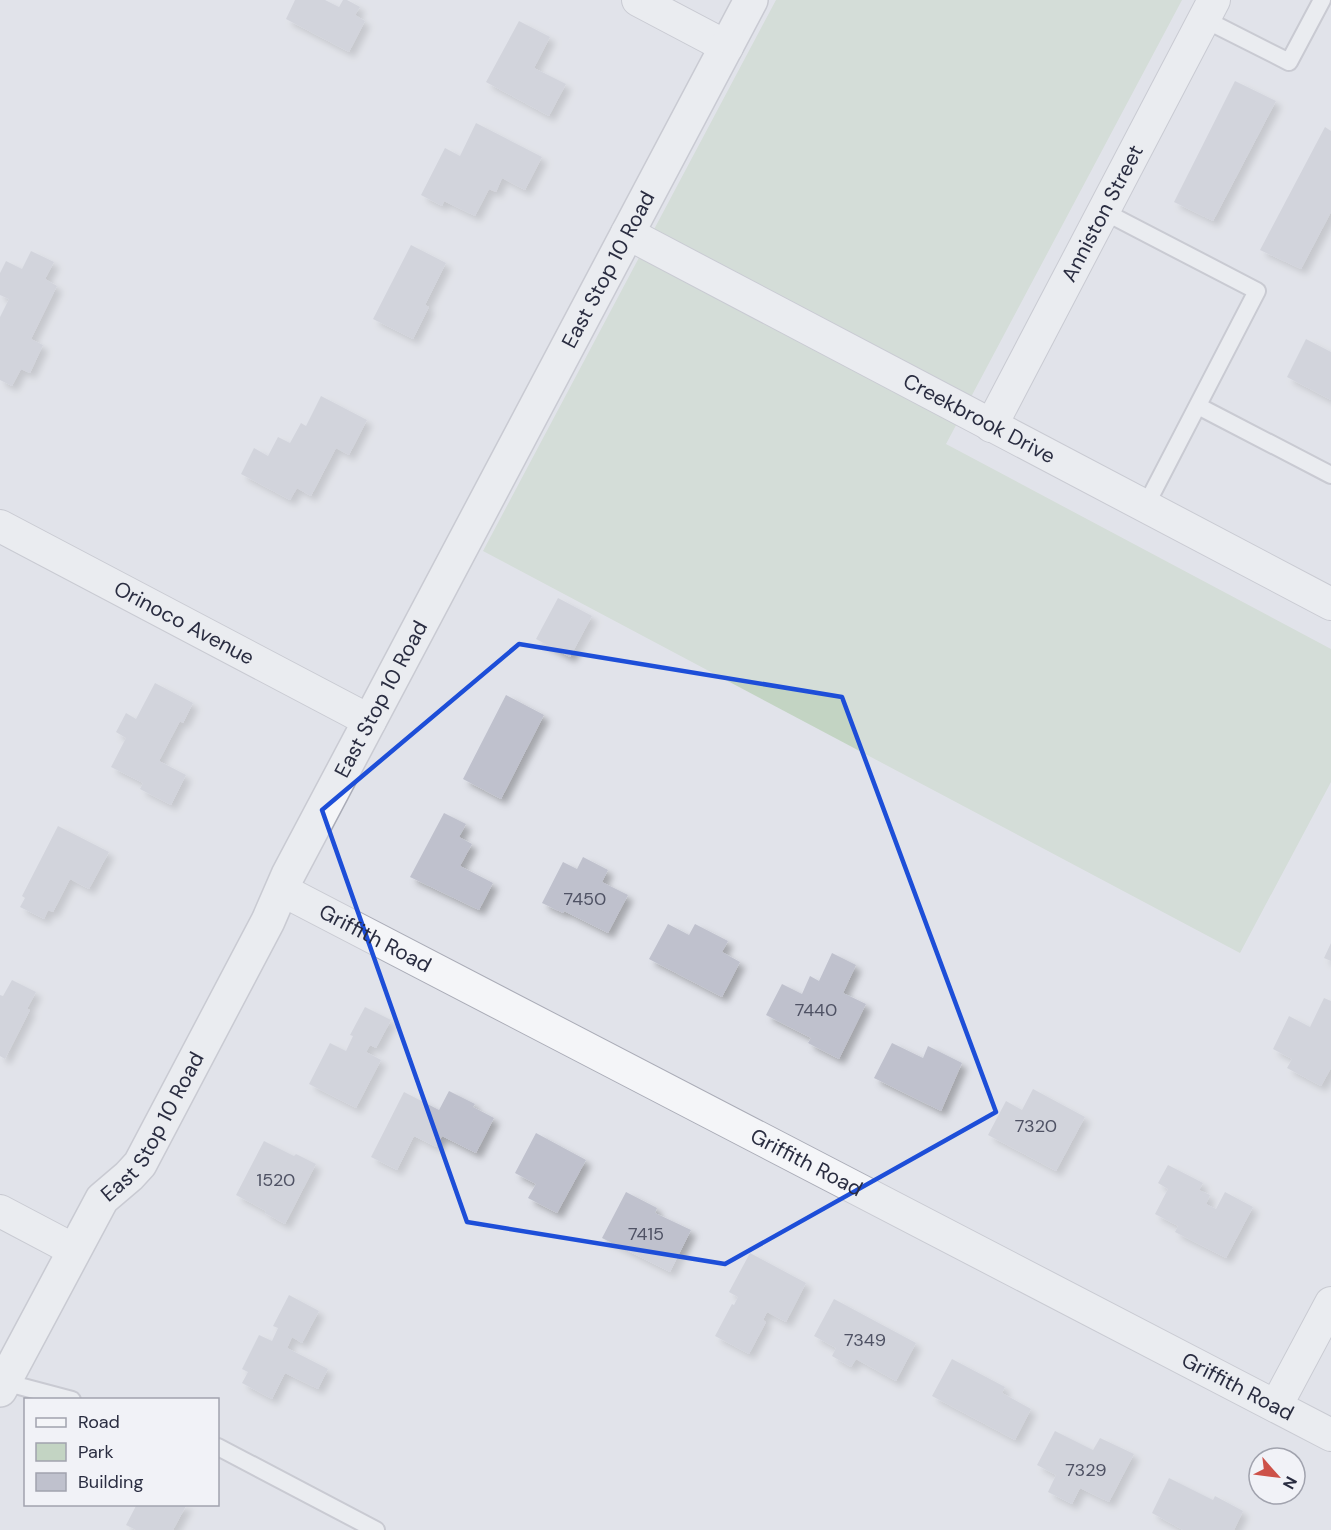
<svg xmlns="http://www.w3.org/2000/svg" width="1331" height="1530" viewBox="0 0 1331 1530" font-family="'DM Sans',sans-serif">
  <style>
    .green { fill: #c3d4c3 }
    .building { fill: #bfc1cd; filter: url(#shadow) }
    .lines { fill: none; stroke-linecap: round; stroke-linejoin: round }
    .service-casing { stroke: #aaacb7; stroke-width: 20 }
    .minor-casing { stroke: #aaacb7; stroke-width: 34 }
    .tertiary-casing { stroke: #aaacb7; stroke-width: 36 }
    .service { stroke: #f4f5f8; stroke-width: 16 }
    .minor { stroke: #f4f5f8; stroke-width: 32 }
    .tertiary { stroke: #f4f5f8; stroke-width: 33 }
    .marked { fill: none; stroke: #1d4ed8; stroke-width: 4.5; stroke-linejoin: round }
    .labels { text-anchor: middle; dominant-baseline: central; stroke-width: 6; stroke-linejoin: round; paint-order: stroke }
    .number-label { font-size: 18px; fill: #4f5264 }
    .street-label { font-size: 21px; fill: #2a2d41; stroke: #f1f2f7 }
  </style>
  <defs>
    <filter id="shadow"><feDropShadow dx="5.5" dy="5.5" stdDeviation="3" flood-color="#0004"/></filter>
  </defs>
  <rect width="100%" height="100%" fill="#e1e3ea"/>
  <path class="green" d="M776 0H1182L946 444 1331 649V782L1240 953 483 551Z"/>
  <path class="building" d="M295 0H325L339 7 343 0H347L360 7 355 15 365 21 349 52 286 19Z
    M519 21 550 37 534 68 566 84 549 116 486 82Z
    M1235 81 1276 101 1213 221 1174 202Z
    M476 123 542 157 525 190 502 178 496 192 489 189 475 216 444 201 442 206 421 195 445 148 460 156Z
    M1325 127 1331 131V212L1301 269 1260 250Z
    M411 245 446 263 425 305 429 307 413 339 373 319Z
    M31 251 54 262 45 279 57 286 31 339 43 345 30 373 21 369 12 386 0 380V317L9 299 0 295V273L6 261 22 269Z
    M1306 339 1331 352V400L1287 377Z
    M321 396 367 420 349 455 336 448 311 496 297 488 290 500 241 474 254 448 268 456 278 437 290 443 301 423 306 426Z
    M558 598 592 616 570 657 536 639Z
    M155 683 193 703 183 723 180 721 159 761 186 775 171 805 140 789 143 783 111 767 126 738 116 732 126 713 136 719Z
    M506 695 544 715 501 799 463 779Z
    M444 813 466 824 459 837 472 844 460 866 493 883 479 910 410 877Z
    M58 826 109 852 89 889 70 879 53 912 48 910 44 919 20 907 25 898 22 896Z
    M583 857 608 870 602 882 628 895 608 933 564 911 563 913 542 903 563 862 577 869Z
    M668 924 689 935 695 924 728 941 722 952 740 962 722 997 649 959Z
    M1331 943V961L1324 958Z
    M832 953 856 965 843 993 866 1004 839 1059 808 1043 811 1038 766 1015 782 984 802 994 810 976 819 981Z
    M12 980 36 992 27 1009 30 1010 5 1059 0 1056V995L3 996Z
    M1324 998 1331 1001V1068L1321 1086 1287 1068 1292 1059 1273 1049 1289 1016 1310 1027Z
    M365 1007 391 1020 376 1048 370 1045 366 1052 381 1060 356 1108 309 1084 330 1043 346 1051 353 1036 350 1035Z
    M892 1043 923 1058 928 1046 962 1063 941 1111 874 1078Z
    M1033 1089 1085 1117 1056 1171 988 1135 1006 1101 1022 1110Z
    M449 1091 475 1104 473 1107 494 1118 476 1153 442 1136 436 1147 414 1136 397 1170 371 1157 404 1092 439 1110Z
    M536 1133 586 1160 557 1213 528 1198 536 1184 515 1173Z
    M264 1141 294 1156 296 1154 316 1164 285 1224 265 1213 266 1211 236 1195Z
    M1168 1165 1203 1183 1199 1190 1210 1195 1206 1204 1216 1209 1225 1192 1253 1207 1226 1258 1175 1232 1178 1226 1155 1214 1168 1189 1158 1183Z
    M626 1192 657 1208 655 1213 691 1230 670 1272 602 1238Z
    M750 1253 806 1283 786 1322 767 1312 763 1320 766 1322 749 1354 715 1336 732 1304 734 1305 738 1297 729 1292Z
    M289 1295 319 1311 302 1343 292 1337 287 1348 328 1369 318 1389 285 1373 272 1399 242 1383 248 1372 242 1369 259 1335 272 1341 278 1328 273 1326Z
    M834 1299 916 1343 896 1381 856 1359 851 1367 832 1356 836 1348 814 1336Z
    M952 1359 1005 1387 1002 1393 1031 1409 1015 1440 932 1396Z
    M1055 1431 1093 1450 1100 1438 1134 1454 1109 1502 1080 1488 1072 1504 1048 1492 1056 1475 1037 1465Z
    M1169 1478 1213 1500 1215 1496 1243 1511 1234 1530H1183L1152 1513Z
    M137 1504H187L173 1530H136L126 1525Z"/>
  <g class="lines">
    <defs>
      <path id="service" d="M1204 19 1289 62 1322 0
        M1103 211 1257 291 1145 507
        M1198 406 1331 475
        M4 1382 72 1400
        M218 1447 376 1530"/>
      <g id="minor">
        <path d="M638 0 727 47"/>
        <path id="s1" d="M627 233 1331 604"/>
        <path id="s2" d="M991 426 1214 0"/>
        <path id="s3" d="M0 526 370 721"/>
        <path id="s4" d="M282 890 1331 1435"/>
        <path d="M0 1211 74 1250"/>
        <path d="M1276 1406 1331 1303"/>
      </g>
      <g id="tertiary">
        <path id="s5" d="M0 1390 102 1199 129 1176 140 1164 268 921 288 875 751 0"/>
      </g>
    </defs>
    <use href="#service" class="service-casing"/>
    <use href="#minor" class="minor-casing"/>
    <use href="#tertiary" class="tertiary-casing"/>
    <use href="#service" class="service"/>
    <use href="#minor" class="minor"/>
    <use href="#tertiary" class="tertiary"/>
  </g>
  <path d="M0 0H1331V1530H0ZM519 644 842 697 996 1112 725 1264 467 1222 322 810Z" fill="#e1e3ea" fill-opacity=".55" fill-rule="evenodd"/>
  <path class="marked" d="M519 644 842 697 996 1112 725 1264 467 1222 322 810Z"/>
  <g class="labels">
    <g class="number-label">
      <text x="585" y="899">7450</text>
      <text x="816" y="1010">7440</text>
      <text x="1036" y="1126">7320</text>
      <text x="276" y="1180">1520</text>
      <text x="646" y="1234">7415</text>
      <text x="865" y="1340">7349</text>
      <text x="1086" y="1470">7329</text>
    </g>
    <g class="street-label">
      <text stroke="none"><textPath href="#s2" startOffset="240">Anniston Street</textPath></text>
      <text stroke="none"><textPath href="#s5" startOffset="1278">East Stop 10 Road</textPath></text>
      <text stroke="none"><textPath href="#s1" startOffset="398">Creekbrook Drive</textPath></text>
      <text stroke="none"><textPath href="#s3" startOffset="208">Orinoco Avenue</textPath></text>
      <text stroke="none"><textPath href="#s5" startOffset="792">East Stop 10 Road</textPath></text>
      <text stroke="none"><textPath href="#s4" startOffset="105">Griffith Road</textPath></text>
      <text stroke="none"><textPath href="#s5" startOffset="306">East Stop 10 Road</textPath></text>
      <text stroke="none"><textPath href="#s4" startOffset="591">Griffith Road</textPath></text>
      <text stroke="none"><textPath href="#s4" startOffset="1077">Griffith Road</textPath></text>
    </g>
  </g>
  <rect x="24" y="1398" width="195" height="108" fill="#f1f2f7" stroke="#a1a3ae" stroke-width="1.5"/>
  <rect x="36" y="1418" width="30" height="9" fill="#f4f5f8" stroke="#a1a3ae" stroke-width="1.5"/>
  <text x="78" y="1428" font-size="18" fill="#2a2d41">Road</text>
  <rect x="36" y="1443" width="30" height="18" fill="#c3d4c3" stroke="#a1a3ae" stroke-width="1.5"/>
  <text x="78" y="1458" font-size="18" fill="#2a2d41">Park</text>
  <rect x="36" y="1473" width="30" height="18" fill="#bfc1cd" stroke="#a1a3ae" stroke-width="1.5"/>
  <text x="78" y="1488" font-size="18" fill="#2a2d41">Building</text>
  <g transform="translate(1277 1476) rotate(118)"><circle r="28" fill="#f1f2f7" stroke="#a1a3ae" stroke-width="1.5"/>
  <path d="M0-4.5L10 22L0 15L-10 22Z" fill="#cd5148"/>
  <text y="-9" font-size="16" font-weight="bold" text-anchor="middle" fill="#2a2d41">N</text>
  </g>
</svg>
